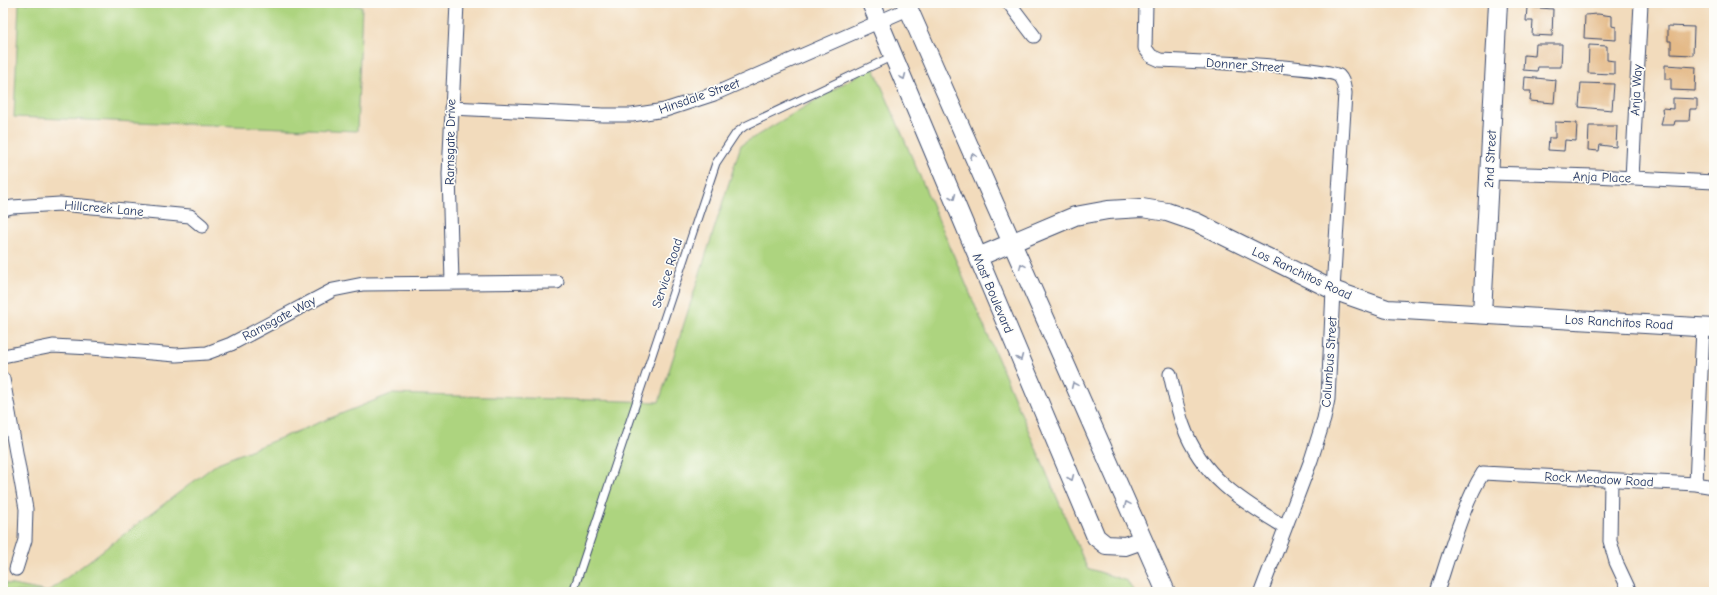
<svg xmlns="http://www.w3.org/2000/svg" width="1717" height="595" viewBox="0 0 1717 595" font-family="'Comic Neue',sans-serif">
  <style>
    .grass { fill: #add47f; stroke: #64826e }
    .building { fill: #e4ba88 }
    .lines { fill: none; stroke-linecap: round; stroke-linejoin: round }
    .lane-casing { stroke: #3b496c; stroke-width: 9 }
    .street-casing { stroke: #3b496c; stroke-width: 15 }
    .secondary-casing { stroke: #3b496c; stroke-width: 20 }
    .lane { stroke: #fff; stroke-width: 7 }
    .street { stroke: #fff; stroke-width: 13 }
    .secondary { stroke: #fff; stroke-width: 18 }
    .oneway { stroke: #8d97ae }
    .labels { text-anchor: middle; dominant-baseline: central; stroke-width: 3.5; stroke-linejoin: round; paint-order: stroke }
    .street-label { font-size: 13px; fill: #1b2f5e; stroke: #fdfcf7 }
  </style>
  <rect width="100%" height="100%" fill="#fdfcf7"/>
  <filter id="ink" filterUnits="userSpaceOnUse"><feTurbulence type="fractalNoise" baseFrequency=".025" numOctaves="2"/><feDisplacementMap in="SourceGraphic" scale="8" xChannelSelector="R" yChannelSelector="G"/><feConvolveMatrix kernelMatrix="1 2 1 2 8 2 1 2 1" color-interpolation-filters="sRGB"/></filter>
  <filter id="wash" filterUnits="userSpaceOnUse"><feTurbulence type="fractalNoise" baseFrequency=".012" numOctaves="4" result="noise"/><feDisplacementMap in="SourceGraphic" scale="16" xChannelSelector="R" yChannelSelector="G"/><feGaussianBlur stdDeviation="0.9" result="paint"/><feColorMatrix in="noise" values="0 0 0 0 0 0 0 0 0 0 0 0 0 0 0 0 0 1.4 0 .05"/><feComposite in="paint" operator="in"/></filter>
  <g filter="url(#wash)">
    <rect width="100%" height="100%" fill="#f2dbbc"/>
    <path class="grass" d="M19 3H298L362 6 357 131 14 117Z
      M873 66 1087 568 1127 581 1134 592H3V583L48 592 218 463 391 394 659 402 741 145Z"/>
    <g id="blocks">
      <path class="building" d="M1527 7 1553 9 1552 36 1532 35 1533 21H1526Z
        M1598 14 1612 16V26L1616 27V40L1584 38 1585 15Z
        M1668 26 1694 27 1693 55 1671 54V41H1668Z
        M1536 44H1562L1561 67H1538L1537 71 1523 70 1524 55 1535 56Z
        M1589 45 1607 46V60L1614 61V74L1588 73Z
        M1665 65 1696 67 1695 91 1671 90V79H1665Z
        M1525 77 1556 80 1554 103 1530 101 1531 91H1524Z
        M1581 83 1614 84 1612 110 1579 107Z
        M1673 98 1697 99V109H1690L1689 121H1675L1674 125H1661L1663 116 1662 108 1673 109Z
        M1555 122 1577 123 1576 141 1565 140 1564 151 1548 150 1549 138H1555Z
        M1589 126H1617L1616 147 1600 145 1599 151 1588 150Z"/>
    </g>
  </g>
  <g filter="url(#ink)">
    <use href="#blocks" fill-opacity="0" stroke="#3b496c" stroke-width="1"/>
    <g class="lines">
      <defs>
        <path id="lane" d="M573 592 716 163 736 133 745 126 893 56"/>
        <path id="street" d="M1009 3 1034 36
          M1146 3 1145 48 1151 56 1160 60C1185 61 1328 66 1339 76 1344 81 1344 87 1345 93L1333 290 1328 399 1324 419 1311 460 1261 592
          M451 108 603 115H632L665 110 714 94 908 9
          M1489 173 1594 176 1714 182
          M1632 178 1641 3
          M3 209 12 207 60 204 190 216 202 226
          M452 282 449 174 457 3
          M3 356 53 346 91 348 176 355 207 353 231 344 333 290 363 284 557 282
          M1170 374C1174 391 1177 409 1183 425 1201 476 1241 501 1285 527
          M3 379 26 509 25 540 16 569
          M1611 480 1610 541 1616 562 1630 592
          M1696 484 1703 328
          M1437 592C1449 556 1463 504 1483 473L1696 484 1714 487"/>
        <path id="secondary" d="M871 3 1096 537 1106 545 1125 546 1142 540
          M906 3 1166 592
          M978 257 1075 216 1108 210 1142 208 1167 212 1196 222 1333 290 1387 309 1714 328
          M1482 314 1498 3"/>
      </defs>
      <use href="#lane" class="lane-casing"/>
      <use href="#street" class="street-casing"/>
      <use href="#secondary" class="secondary-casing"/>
      <use href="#lane" class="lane"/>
      <use href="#street" class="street"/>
      <use href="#secondary" class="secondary"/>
    </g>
    <defs><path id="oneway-chevron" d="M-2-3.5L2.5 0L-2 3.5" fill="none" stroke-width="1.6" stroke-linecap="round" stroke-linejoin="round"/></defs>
    <g class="oneway">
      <use href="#oneway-chevron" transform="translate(903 77) rotate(67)"/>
      <use href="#oneway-chevron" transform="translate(973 156) rotate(-114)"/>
      <use href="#oneway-chevron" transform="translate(953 197) rotate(67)"/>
      <use href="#oneway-chevron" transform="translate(1022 266) rotate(-114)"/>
      <use href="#oneway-chevron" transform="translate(1020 358) rotate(67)"/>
      <use href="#oneway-chevron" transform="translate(1074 385) rotate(-114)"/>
      <use href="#oneway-chevron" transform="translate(1071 478) rotate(67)"/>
      <use href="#oneway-chevron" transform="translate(1127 504) rotate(-114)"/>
    </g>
  </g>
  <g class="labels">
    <g class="street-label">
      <text transform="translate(1245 65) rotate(4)">Donner Street</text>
      <text transform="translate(1636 90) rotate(-87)">Anja Way</text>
      <text transform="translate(699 96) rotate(-19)">Hinsdale Street</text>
      <text transform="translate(450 142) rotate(-89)">Ramsgate Drive</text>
      <text transform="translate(1490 159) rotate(-87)">2nd Street</text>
      <text transform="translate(1602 177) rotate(2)">Anja Place</text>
      <text transform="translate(104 208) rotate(5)">Hillcreek Lane</text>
      <text transform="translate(667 273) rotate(-72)">Service Road</text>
      <text transform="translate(1302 273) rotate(25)">Los Ranchitos Road</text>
      <text transform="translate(993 293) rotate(67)">Mast Boulevard</text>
      <text transform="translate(279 318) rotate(-28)">Ramsgate Way</text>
      <text transform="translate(1619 322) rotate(3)">Los Ranchitos Road</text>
      <text transform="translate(1329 362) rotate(-86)">Columbus Street</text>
      <text transform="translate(1599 479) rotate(3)">Rock Meadow Road</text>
    </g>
  </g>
  <rect width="1717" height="595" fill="none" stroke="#fdfcf7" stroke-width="16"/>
</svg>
